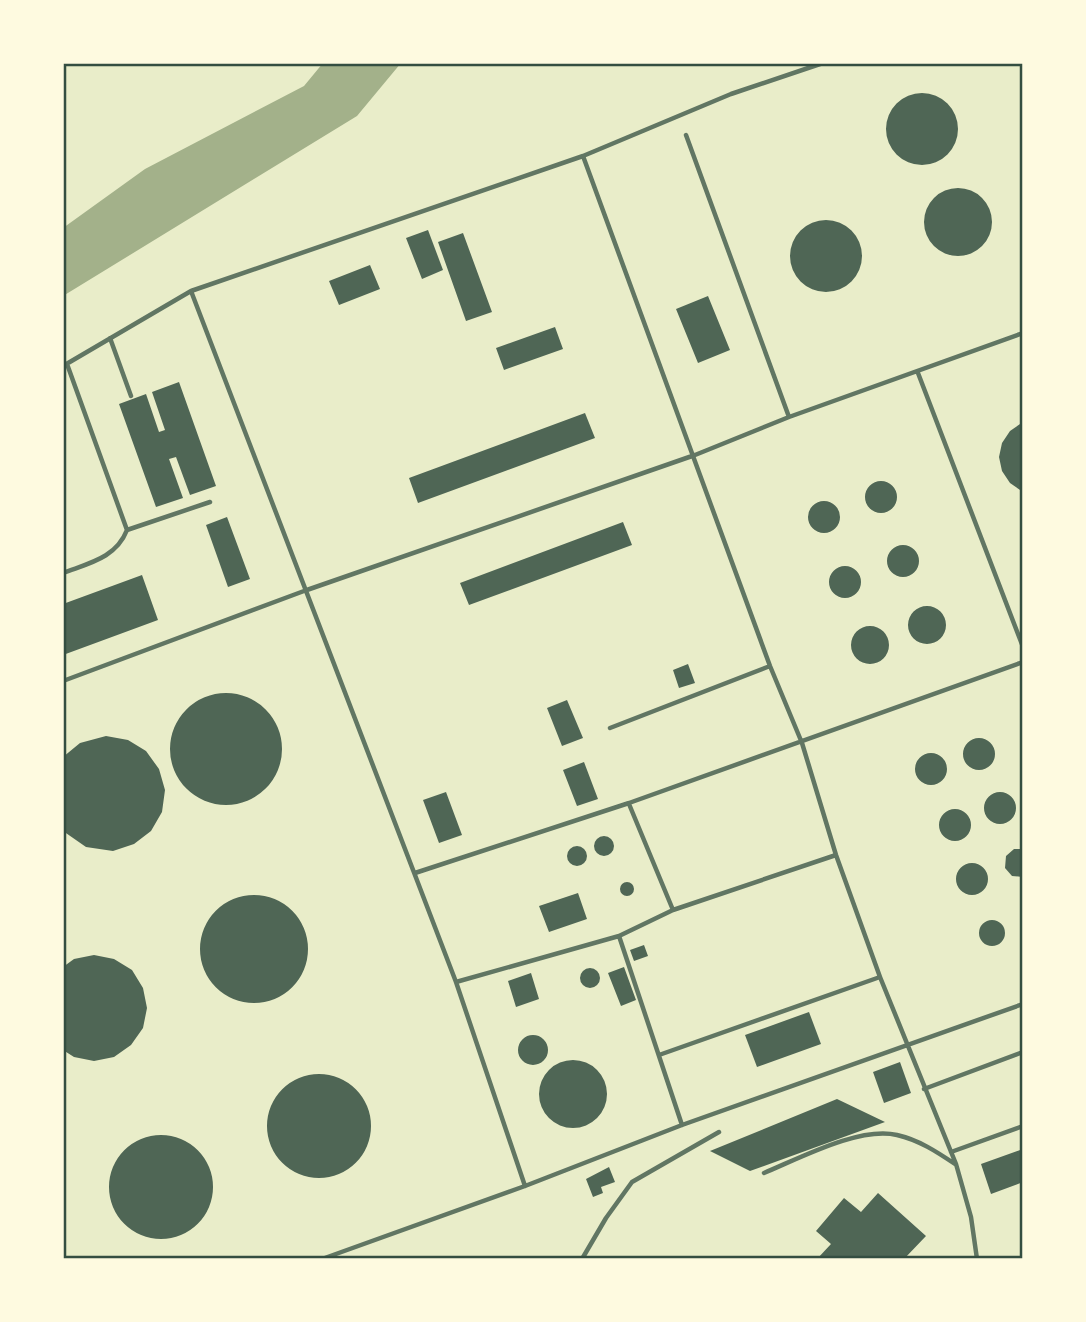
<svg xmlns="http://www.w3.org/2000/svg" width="1086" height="1322" viewBox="0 0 1086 1322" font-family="'Alegreya Sans',sans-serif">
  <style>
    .water { fill: #a3b18a }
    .building { fill: #4f6655 }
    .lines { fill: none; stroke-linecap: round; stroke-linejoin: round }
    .service { stroke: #617663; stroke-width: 4.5 }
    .neatline { fill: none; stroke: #344e41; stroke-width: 2.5 }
  </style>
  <rect width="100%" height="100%" fill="#e9edc9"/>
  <path class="water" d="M323 63H401L357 116 63 296V228L145 169 304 86Z"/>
  <path class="building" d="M886 129a36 36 0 1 1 72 0a36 36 0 1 1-72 0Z
    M924 222a34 34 0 1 1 68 0a34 34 0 1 1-68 0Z
    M790 256a36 36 0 1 1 72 0a36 36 0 1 1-72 0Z
    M428 230 443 270 422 279 406 238Z
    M463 233 492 312 466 321 438 242Z
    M370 265 380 289 339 305 329 281Z
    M708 296 730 350 698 363 676 309Z
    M555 327 563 349 504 370 496 348Z
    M179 382 216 486 190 495 176 457 169 459 183 498 156 507 119 404 146 394 159 432 165 430 152 392Z
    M585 413 595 438 418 503 409 478Z
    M1023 422V492L1010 483 1002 471 999 457 1002 443 1010 431Z
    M865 497a16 16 0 1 1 32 0a16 16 0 1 1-32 0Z
    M808 517a16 16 0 1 1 32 0a16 16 0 1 1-32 0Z
    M227 517 250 579 228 587 206 525Z
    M623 522 632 545 469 605 460 583Z
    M887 561a16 16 0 1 1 32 0a16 16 0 1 1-32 0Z
    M829 582a16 16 0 1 1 32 0a16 16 0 1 1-32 0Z
    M142 575 158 620 63 655V604Z
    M908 625a19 19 0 1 1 38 0a19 19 0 1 1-38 0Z
    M851 645a19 19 0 1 1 38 0a19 19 0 1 1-38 0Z
    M688 664 695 683 679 688 673 670Z
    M170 749a56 56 0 1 1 112 0a56 56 0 1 1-112 0Z
    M567 700 583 738 562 746 547 708Z
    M106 736 128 740 146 751 159 769 165 790 162 812 151 831 134 844 113 851 86 847 63 831V757L80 743Z
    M963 754a16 16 0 1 1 32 0a16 16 0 1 1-32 0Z
    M915 769a16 16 0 1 1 32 0a16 16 0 1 1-32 0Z
    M584 762 598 799 577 806 563 770Z
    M446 792 462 835 439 843 423 800Z
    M984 808a16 16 0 1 1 32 0a16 16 0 1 1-32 0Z
    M939 825a16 16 0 1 1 32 0a16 16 0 1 1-32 0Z
    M594 846a10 10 0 1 1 20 0a10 10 0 1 1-20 0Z
    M567 856a10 10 0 1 1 20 0a10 10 0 1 1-20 0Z
    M1014 849H1023V877L1012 876 1005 868 1006 856Z
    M956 879a16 16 0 1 1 32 0a16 16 0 1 1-32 0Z
    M620 889a7 7 0 1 1 14 0a7 7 0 1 1-14 0Z
    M578 893 587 919 549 932 539 906Z
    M200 949a54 54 0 1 1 108 0a54 54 0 1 1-108 0Z
    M979 933a13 13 0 1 1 26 0a13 13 0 1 1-26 0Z
    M644 945 648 956 634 961 630 950Z
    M94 955 114 959 132 970 143 988 147 1008 143 1028 131 1045 114 1057 94 1061 74 1057 63 1050V967L74 959Z
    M624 967 636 1000 621 1006 608 973Z
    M580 978a10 10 0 1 1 20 0a10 10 0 1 1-20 0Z
    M531 973 539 999 516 1007 508 981Z
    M809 1012 821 1044 757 1067 745 1035Z
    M518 1050a15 15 0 1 1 30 0a15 15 0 1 1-30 0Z
    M539 1094a34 34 0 1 1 68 0a34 34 0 1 1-68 0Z
    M900 1062 911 1093 884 1103 873 1072Z
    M267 1126a52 52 0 1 1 104 0a52 52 0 1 1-104 0Z
    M837 1099 885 1122 750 1171 710 1151Z
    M109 1187a52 52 0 1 1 104 0a52 52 0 1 1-104 0Z
    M1023 1149V1182L991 1194 981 1164Z
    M609 1167 615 1182 601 1187 603 1193 593 1197 586 1179Z
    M878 1193 926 1236 904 1259H817L831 1244 816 1231 844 1198 861 1212Z"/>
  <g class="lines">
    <path class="service" d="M686 135 789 417
      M583 156 770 666 802 743 836 855 880 977 956 1164 971 1217 977 1259
      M110 338 131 396
      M63 366 191 291
      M918 373 1023 647
      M127 530 210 502
      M63 573C89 563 116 558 127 530L67 364
      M63 681 304 591 695 455 789 417 1023 333
      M610 728 770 666
      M629 804 673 910
      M415 873 629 803 1023 662
      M619 936 682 1125
      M456 982 619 936 673 910 836 855
      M659 1055 880 977
      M924 1089 1023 1052
      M951 1152 1023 1126
      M764 1173C800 1158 860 1126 897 1135 919 1140 937 1152 955 1164
      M525 1186 456 982 191 291 583 156 731 94 823 63
      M322 1259 525 1186 682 1125 1023 1004
      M582 1259 606 1218 632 1182 719 1132"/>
  </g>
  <rect width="1086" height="1322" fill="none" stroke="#fefae0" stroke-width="130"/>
  <rect x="65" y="65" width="956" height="1192" class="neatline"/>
</svg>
